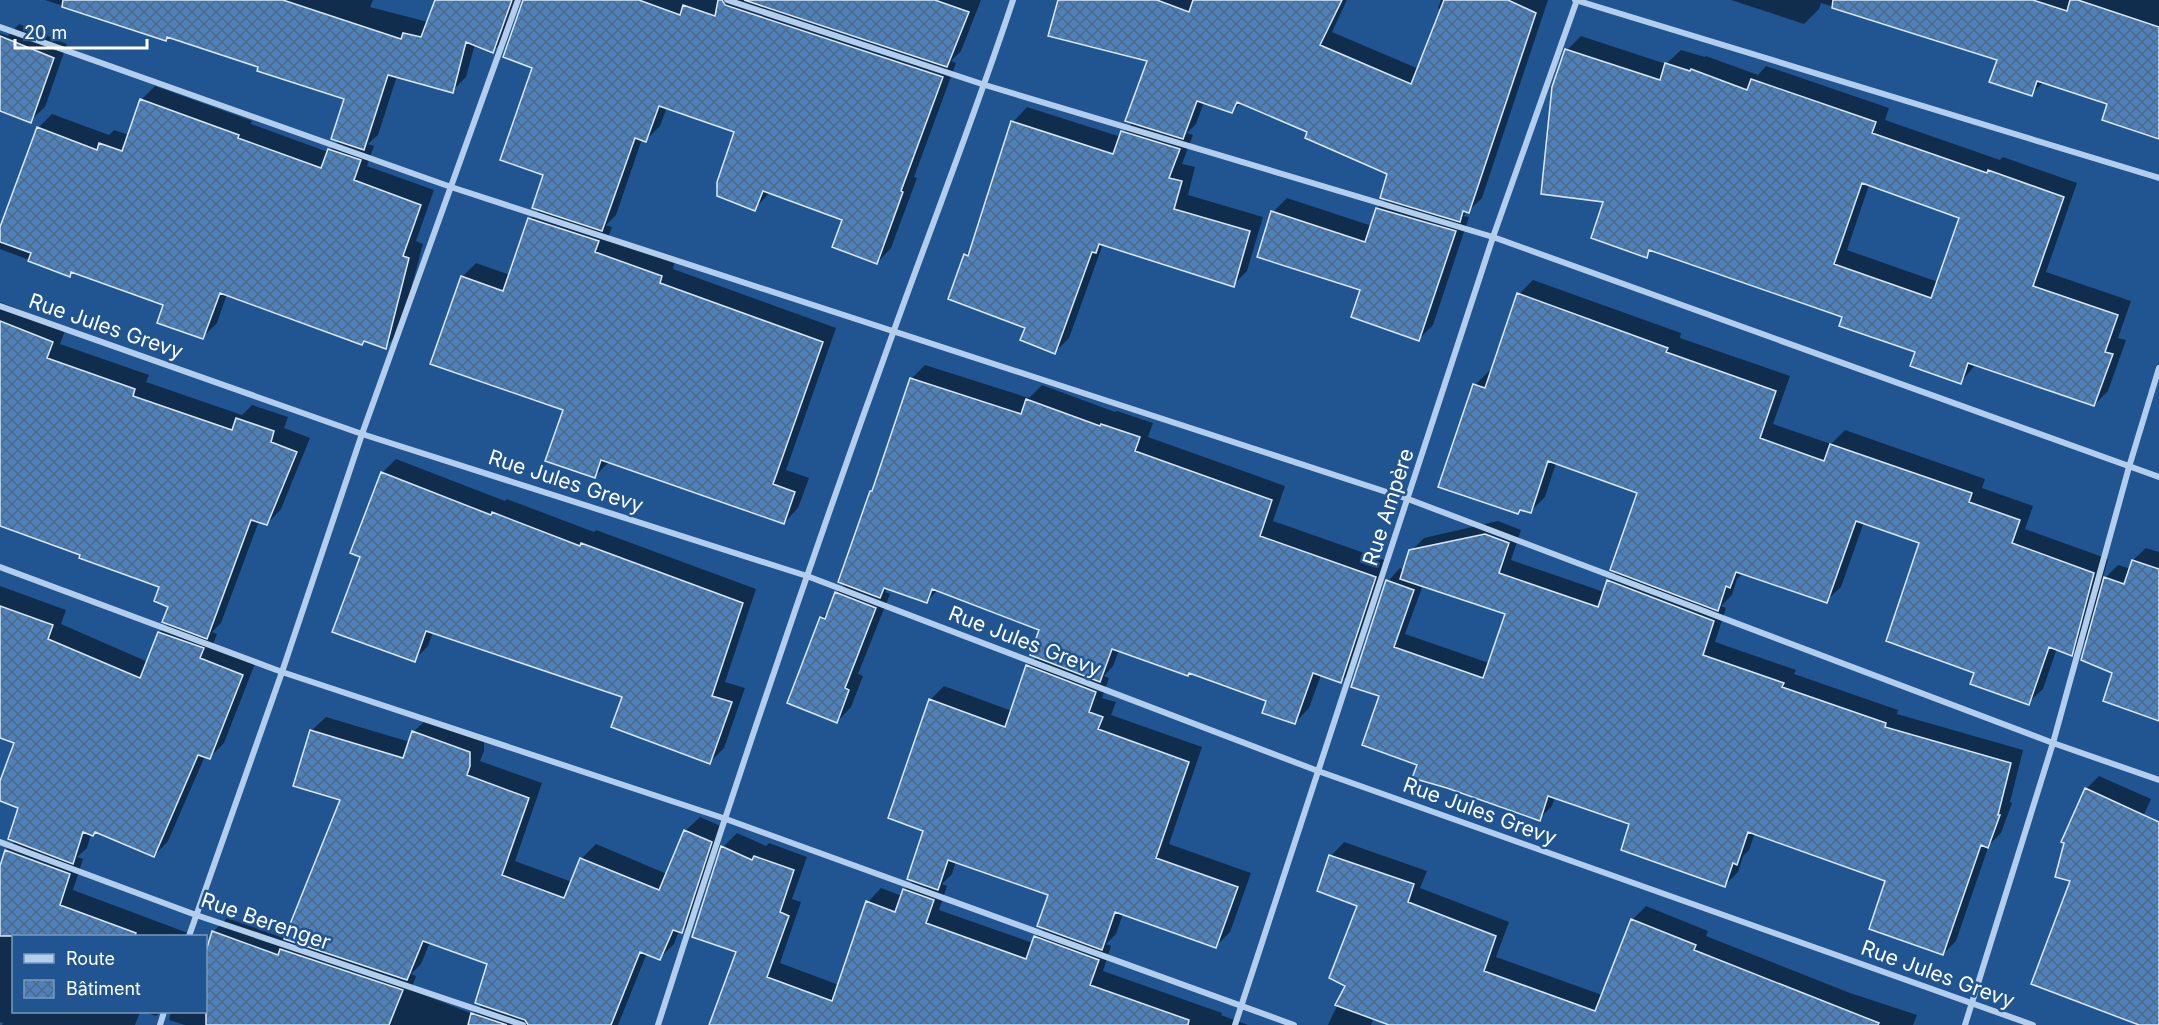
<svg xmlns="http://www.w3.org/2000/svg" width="2159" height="1025" viewBox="0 0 2159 1025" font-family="Inter,sans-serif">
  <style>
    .shadow { fill: #0007; fill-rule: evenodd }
    .building { fill: url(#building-cross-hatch); stroke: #d8e8f9; stroke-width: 1.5; fill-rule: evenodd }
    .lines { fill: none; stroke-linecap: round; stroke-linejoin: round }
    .street { stroke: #b3ceed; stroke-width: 6 }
    .labels { text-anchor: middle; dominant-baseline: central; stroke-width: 5; stroke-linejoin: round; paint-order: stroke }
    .street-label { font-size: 21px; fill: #fff; stroke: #215591 }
  </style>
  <defs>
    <pattern id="building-cross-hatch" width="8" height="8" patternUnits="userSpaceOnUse" patternTransform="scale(1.5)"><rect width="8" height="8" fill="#4e81b9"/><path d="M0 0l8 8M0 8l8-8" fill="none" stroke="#4d6988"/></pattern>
  </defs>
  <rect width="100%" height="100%" fill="#215591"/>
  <path class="shadow" d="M45 0H373L370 7 428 22 436 0H521L507 37 493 51 475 44 466 77 452 91 397 76 378 135 368 144 374 146 367 166 434 190 416 241 423 244 399 333 385 347 365 340 362 343 227 294 217 323 203 337 165 304 73 271 69 275 0 249V231L38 128 52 114 109 135 114 130 129 135 141 100 155 86 252 121 251 124 328 152 339 140 346 98 169 36 165 39Z
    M529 0H981L961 51 951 61 956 63 914 177 917 178 891 248 877 263 844 219 770 192 754 210 736 131 667 107 660 126 646 140 642 139 616 215 606 225 612 227 608 238 675 261 673 269 836 328 786 470 809 478 798 508 784 523 609 462 594 477 565 410 462 277 476 263 510 275 530 219 540 209 545 174Z
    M1059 0H1347L1332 32 1419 69 1442 10 1438 8 1441 0H1548L1482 198 1463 216 1469 217 1433 325 1419 339 1273 212 1287 198 1372 226 1378 208 1387 198 1389 174 1309 131 1241 102 1232 112 1204 102 1196 124 1187 133 1193 135 1182 164 1195 167 1188 195 1263 217 1247 271 1233 285 1103 244 1069 338 1055 352 1027 327 965 255 972 249 1013 122 1027 107 1121 137 1123 132 1133 122 1149 60Z
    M1731 0H2159V137L2109 103 2044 82 2031 94 1998 59 1821 3 1819 9 1804 24Z
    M19 24 67 44 45 107 30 121 0 110V33L8 36Z
    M1581 36 1666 64 1681 50 1705 57 1706 56 1758 75 1766 66 1889 108 1885 120 2000 160 2003 157 2077 183 2046 272 2131 301 2118 338 2126 340 2108 391 2094 405 1976 364 1961 382 1917 351 1844 316 1653 250 1646 256 1605 200 1567 50ZM1869 185 1961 217 1938 282 1847 250Z
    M1533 280 1681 333 1680 338 1790 376 1773 424 1831 444 1845 430 1985 479 1982 488 2033 506 2025 529 2108 559 2102 581 2118 565 2131 569 2133 560 2146 548 2159 552V720L2114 672 2090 636 2071 654 2057 648 2043 689 2028 703 1976 672 1921 542 1864 522 1841 587 1826 601 1743 573 1737 579 1732 595 1721 606 1726 608 1715 642 1796 670 1794 674 1898 710 1897 714 2023 750 2010 802 2012 803 2001 833 1989 845 1956 941 1943 954 1887 880 1755 833 1749 850 1743 856 1738 872 1725 885 1631 823 1555 797 1552 806 1539 819 1419 764 1381 695 1388 581 1400 568 1404 570 1411 551 1424 538 1498 521 1521 530 1511 560 1604 592 1608 581 1618 571 1639 492 1556 463 1545 497 1530 512 1522 509 1518 513 1475 385 1489 371 1493 372 1519 294ZM1423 585 1506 614 1489 663 1405 634Z
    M0 302 66 328 60 344 149 375 146 382 242 415 252 405 288 417 284 428 310 438 281 509 267 524 259 521 221 623 212 632 217 634 213 644 256 661 224 743 210 757 205 756 168 841 154 856 96 831 91 834 87 848 77 857 83 859 73 890 196 936H14V1012H140L135 1025H2L3 1023 0 1022V871L6 850 16 841 20 807 0 799V785L16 743 0 736V586L66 610 61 624 148 662 160 632 169 623 170 606 161 586 0 524Z
    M925 365 1029 398 1042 385 1115 412 1117 411 1153 423 1148 437 1285 486 1273 521 1390 562 1355 667 1341 682 1321 675 1309 708 1295 723 1268 700 1119 650 1113 666 1104 676 1109 678 1102 698 1116 702 1111 715 1202 747 1169 844 1251 873 1230 932 1216 946 1123 914 1116 934 1106 944 1111 946 1103 971 1222 1013 1221 1015 1248 1025H711L738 951 723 847 737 833 766 846 769 843 807 857 792 899 801 902 780 963 839 985 868 902 881 888 902 896 904 890 914 880 925 830 930 700 944 686 1012 711 1028 666 1037 657 1041 629 938 590 927 601 889 588 885 592 890 594 858 674 863 676 851 707 837 722 821 618 831 609 836 593 846 584 911 379ZM956 861 1050 894 1045 927 1035 937 1033 943 939 910 947 886 942 884 952 874Z
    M396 459 505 501 507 499 594 532 596 530 756 589 725 682 745 688 724 748 710 762 624 696 433 632 428 646 414 660 362 556 382 473Z
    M326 717 410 742 413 732 428 718 484 737V751L480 761 542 783 515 861 572 882 582 858 596 844 667 874 685 831 700 817 725 828 696 917 682 932 679 931 674 944 659 959 647 953 618 1025H185L169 1020 171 1012H206V940L210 942 213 932 227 918 286 939 342 799 311 731ZM430 942 489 964 483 1004 473 1014 411 990 416 976 411 974 421 964Z
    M2099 776 2151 799 2137 830 2159 837V1025H2143L2072 880 2086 789Z
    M1344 842 1427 871 1420 888 1509 922 1496 957 1602 995 1632 920 1646 906 1708 931 1706 936 1850 993 1917 1015 1913 1025H1395L1374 1018 1371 1025H1328L1347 985 1359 905 1331 856Z
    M144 1012H161L156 1016Z"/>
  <path class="building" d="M63 0H283L401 39 403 33 421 37 435 0H512L493 53 466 42 453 93 388 75 364 150 331 139 344 99 257 71 258 67 167 37 166 41 62 7Z
    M523 0H639L680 15 683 5 715 16 718 0H722L725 5 943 77 901 191 903 192 877 264 832 247 842 220 763 191 755 211 717 196V182L734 132 659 106 646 142 635 138 602 231 532 208 543 175 500 160 532 68 503 57Z
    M744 0H935L969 12 947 67Z
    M1058 0H1157L1189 12 1193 0H1342L1320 45 1411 84 1444 0H1508L1536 13 1469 213 1463 211 1460 222 1380 198 1387 174 1305 138 1307 132 1237 102 1232 113 1197 101 1183 139 1125 121 1147 61 1048 36Z
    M1833 0H2033L2067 11 2070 0H2078L2159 27V139L2102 120 2107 104 2037 81 2032 96 1989 82 1997 60 1832 8Z
    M0 36 54 58 31 123 0 111Z
    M1565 49 1660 80 1665 63 1690 71 1691 69 1747 90 1751 79 1876 122 1872 133 1987 173 1988 170 2064 197 2033 286 2118 315 2105 352 2113 354 2094 406 1968 363 1961 384 1910 366 1915 352 1839 326 1842 317 1649 250 1647 258 1591 238 1603 202 1541 194 1552 87ZM1862 183 1959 218 1931 298 1834 264Z
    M140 99 239 135 238 138 321 168 328 149 361 160 354 180 421 205 403 256 409 258 386 349 364 341 362 345 220 293 203 339 157 323 163 305 71 272 70 277 28 261 31 253 0 242V227L37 127 97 150 99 143 122 151Z
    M1011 121 1113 154 1121 131 1180 149 1169 178 1182 181 1174 209 1250 231 1234 287 1099 244 1096 253 1092 252 1055 354 1020 340 1025 328 948 299 964 254 968 256Z
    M1376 208 1456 231 1419 341 1351 317 1360 290 1257 257 1271 211 1365 242Z
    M528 218 599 241 595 252 662 276 660 283 823 342 773 484 795 492 784 524 601 460 595 478 545 461 563 410 430 364 461 276 503 291Z
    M1517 293 1668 348 1666 352 1776 391 1760 438 1824 461 1830 444 1972 493 1969 502 2020 520 2012 543 2094 573 2072 656 2049 647 2029 705 1970 684 1974 673 1886 641 1919 543 1856 521 1827 603 1736 572 1730 588 1726 586 1718 611 1610 570 1637 493 1548 461 1531 513 1520 510 1518 514 1438 487 1473 384 1485 388Z
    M0 321 53 342 47 358 135 389 133 396 232 430 236 418 274 431 271 442 297 452 267 525 251 520 207 639 162 622 168 607 154 601 159 587 79 558 80 555 0 526Z
    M910 378 1021 414 1026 399 1100 426 1101 424 1140 437 1135 451 1272 500 1260 536 1376 577 1341 683 1313 673 1295 724 1262 713 1266 701 1189 673 1188 676 1112 649 1100 682 1030 655 1039 630 932 589 927 603 884 588 880 598 838 582 870 491H872Z
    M381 472 491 515 492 512 580 546 581 543 743 603 712 696 732 702 710 764 611 727 622 697 426 631 415 662 332 632 360 557 350 553Z
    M1485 534 1509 543 1499 573 1598 607 1607 580 1714 621 1703 655 1784 683 1782 687 1886 723 1885 727 2011 763 1998 815H2000L1988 848 1981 845 1943 955 1869 929 1885 881 1748 832 1737 865 1733 863 1725 887 1621 850 1629 824 1548 796 1540 821 1447 788 1412 778 1417 765 1362 745 1379 696 1351 687 1386 580 1414 590 1394 647 1483 678 1505 614 1400 579 1409 550Z
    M2132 560 2159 569V721L2103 701 2112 673 2081 660 2104 577 2124 584Z
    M835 592 876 608 845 688 849 690 837 723 787 703 820 617 825 619Z
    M0 606 53 625 48 639 140 678 158 632 204 648 200 658 243 675 210 759 198 755 154 857 95 832 93 836 83 832 73 864 8 839 18 808 0 801V781L14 743 0 738Z
    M1026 665 1096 692 1089 712 1103 717 1098 729 1189 762 1156 858 1238 887 1216 948 1115 912 1102 950 1037 926 1048 895 948 860 938 890 907 879 923 831 888 818 929 699 1005 727Z
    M310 730 403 758 412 731 470 752V766L467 775 529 798 502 875 564 898 580 858 659 890 684 830 712 842 682 933 673 930 660 960 640 952 611 1025H528L525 1020 475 1003 487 964 423 941 407 980 284 939 340 800 293 786Z
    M2085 788 2159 822V1025H2139L2031 984 2070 881 2055 877 2064 843 2061 842Z
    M721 846 752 860 754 856 794 870 780 912 789 916 767 977 832 1001 866 901 895 912 903 889 934 900 926 923 1026 959 1034 936 1099 960 1090 985 1189 1020 1188 1025H709L736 952 692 937Z
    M5 850 70 874 60 905 136 933 135 936H0V866Z
    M1329 855 1414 884 1408 902 1496 936 1484 971 1595 1011 1631 919 1696 945 1694 950 1879 1023 1878 1025H1389L1335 1005 1345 986 1329 978 1357 906 1317 891Z
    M212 931 278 955 280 949 403 990 389 1025H206V951Z
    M471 1013 507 1025H468Z"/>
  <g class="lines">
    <path class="street" d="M727 0 985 85 1493 237 2159 477
      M1575 0 2159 178
      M0 27 451 187 1408 499 2053 743 2159 780
      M0 306 362 434 807 576 1318 771 2033 1025
      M0 567 282 672 723 818 1294 1025
      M0 842 196 915 523 1025
      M189 936 282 672 362 434 518 0
      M160 1025 164 1012
      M658 1025C732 793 810 562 893 333 933 222 976 112 1013 0
      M1235 1025 1493 237 1577 0
      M1965 1025 2053 743 2129 467 2159 368"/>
  </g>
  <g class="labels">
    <g class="street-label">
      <text transform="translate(106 326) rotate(19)">Rue Jules Grevy</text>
      <text transform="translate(566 481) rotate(18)">Rue Jules Grevy</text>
      <text transform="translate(1388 507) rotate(-72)">Rue Ampère</text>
      <text transform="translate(1025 641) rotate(21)">Rue Jules Grevy</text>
      <text transform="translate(1480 811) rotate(20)">Rue Jules Grevy</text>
      <text transform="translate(266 921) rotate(19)">Rue Berenger</text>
      <text transform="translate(1938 974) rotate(20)">Rue Jules Grevy</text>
    </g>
  </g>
  <rect x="12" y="935" width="195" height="78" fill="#215591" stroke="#7a99bd" stroke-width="1.5"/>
  <rect x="24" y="954" width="30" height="9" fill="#b3ceed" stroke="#7a99bd" stroke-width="1.5"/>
  <text x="66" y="965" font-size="18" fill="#ffffff">Route</text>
  <rect x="24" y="980" width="30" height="18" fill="url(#building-cross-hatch)" stroke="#7a99bd" stroke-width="1.5"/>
  <text x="66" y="995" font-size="18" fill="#ffffff">Bâtiment</text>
  <path d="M15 39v9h132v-9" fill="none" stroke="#ffffff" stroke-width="3"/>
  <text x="24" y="39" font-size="18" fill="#ffffff" stroke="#215591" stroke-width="4.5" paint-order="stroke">20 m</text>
</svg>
